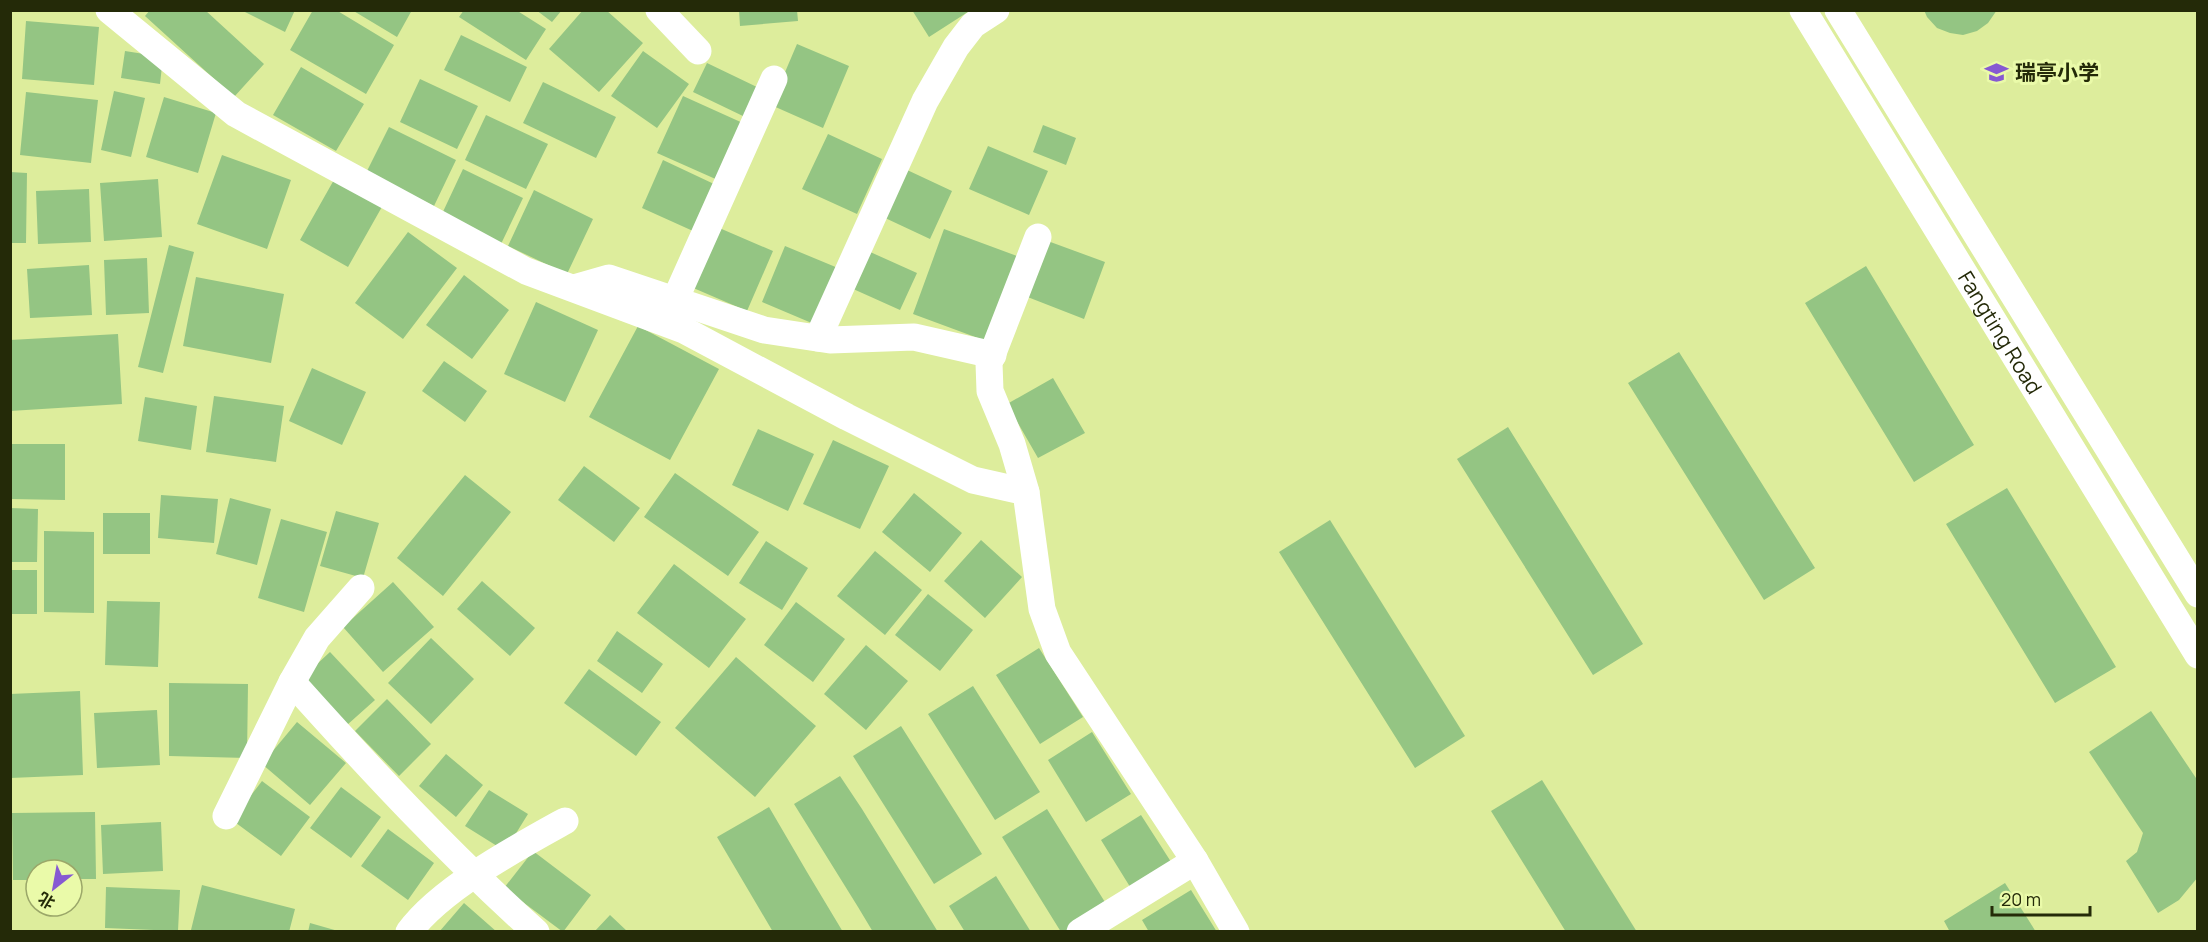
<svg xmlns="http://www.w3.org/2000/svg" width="2208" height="942" viewBox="0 0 2208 942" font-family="Manrope,'Noto Sans SC',sans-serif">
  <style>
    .building { fill: #94c583 }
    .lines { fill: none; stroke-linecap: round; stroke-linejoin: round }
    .minor { stroke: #fff; stroke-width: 27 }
    .labels { text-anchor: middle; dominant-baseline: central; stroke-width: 6; stroke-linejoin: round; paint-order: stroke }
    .poi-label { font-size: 21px; font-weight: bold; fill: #242a08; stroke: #eafaa9; text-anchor: start }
    .street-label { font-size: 21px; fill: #242a08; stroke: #eafaa9 }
  </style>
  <rect width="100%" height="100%" fill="#dded9c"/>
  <path class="building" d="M150 10H205L264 64 234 97 145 16Z
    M241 10H295L285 32Z
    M313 10H336L394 45 366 94 290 50Z
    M352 10H412L397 37Z
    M464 10H516L546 29 526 60 459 17Z
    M536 10H562L552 22Z
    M583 10H606L643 43 599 92 549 49Z
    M739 10H797L798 21 740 26Z
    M912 10H971L929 37Z
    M1924 10H1997L1988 23 1977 31 1963 35 1950 33 1937 28 1927 17Z
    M26 21 99 27 94 85 22 79Z
    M461 35 527 67 510 102 444 70Z
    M797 44 849 66 823 128 771 105Z
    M125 51 163 57 160 84 121 78Z
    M643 51 689 84 657 128 611 96Z
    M707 63 759 88 745 117 693 92Z
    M301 67 364 104 336 151 273 115Z
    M420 79 478 106 457 149 400 122Z
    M543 82 616 117 596 158 523 123Z
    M114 91 145 98 131 157 101 150Z
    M26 92 98 100 91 163 20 155Z
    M683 96 745 124 720 181 657 153Z
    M164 97 216 113 198 173 146 157Z
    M486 115 548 144 526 189 465 160Z
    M1043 125 1076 138 1066 165 1033 152Z
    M389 127 456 160 434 206 366 173Z
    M828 134 882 159 857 214 802 189Z
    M988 146 1048 171 1029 215 969 189Z
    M222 155 291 180 267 249 197 224Z
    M663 160 714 184 693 231 642 208Z
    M463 169 523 198 501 244 441 216Z
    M905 169 952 191 930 239 883 217Z
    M10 172 27 173 26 243H10Z
    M335 178 383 205 348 267 300 240Z
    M158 179 162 237 104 241 100 183Z
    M89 189 91 242 38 244 36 191Z
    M534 190 593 219 567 274 508 246Z
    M717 227 773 251 747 311 691 287Z
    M944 229 1017 256 986 341 913 314Z
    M408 232 457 268 403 339 355 303Z
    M1045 240 1105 262 1084 319 1025 296Z
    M169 245 194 252 163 373 138 367Z
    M785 246 838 268 814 324 762 302Z
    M868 251 917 273 900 310 851 288Z
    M147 258 149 313 106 315 104 260Z
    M89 265 92 315 30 318 27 269Z
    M1866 266 1974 445 1914 482 1805 303Z
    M464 275 509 310 472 359 426 325Z
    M196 277 284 294 271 363 183 346Z
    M536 302 598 330 565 402 504 374Z
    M638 326 719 369 670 460 589 417Z
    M118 334 122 404 10 411V340Z
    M1679 352 1815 568 1764 600 1628 383Z
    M444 361 487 391 465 422 422 391Z
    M312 368 366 392 342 445 289 421Z
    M1053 378 1085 433 1038 458 1007 404Z
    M214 396 284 406 276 462 206 452Z
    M145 397 197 406 191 450 138 441Z
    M1508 427 1643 644 1593 675 1457 459Z
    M758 429 814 454 788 511 732 485Z
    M833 440 889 466 860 529 803 504Z
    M10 444H65V500L10 499Z
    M584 466 640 508 614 542 558 500Z
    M675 473 759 532 728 576 644 517Z
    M465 475 511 512 443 596 397 558Z
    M2007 488 2116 667 2055 703 1946 524Z
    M914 493 962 533 930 572 882 532Z
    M161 495 218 499 214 543 158 538Z
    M230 498 271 509 257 565 216 554Z
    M10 508 38 509 37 562H10Z
    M336 511 379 523 363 578 320 566Z
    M103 513H150V554H103Z
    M281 519 327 532 304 612 258 598Z
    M1330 520 1465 736 1415 768 1279 552Z
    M44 531 94 532V613L44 612Z
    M981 540 1022 577 985 618 944 581Z
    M766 541 808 568 782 610 739 583Z
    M875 551 922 590 885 635 837 596Z
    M674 564 746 619 709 668 637 613Z
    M10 570H37V614H10Z
    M482 581 535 628 510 656 457 609Z
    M393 582 434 627 383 672 343 627Z
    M928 594 973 630 940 671 895 635Z
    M107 601 160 602 158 667 105 665Z
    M796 602 845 639 813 682 764 645Z
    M617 631 663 664 642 693 597 661Z
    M431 638 474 679 431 724 388 683Z
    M866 645 908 681 866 730 824 694Z
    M1039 648 1083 717 1040 744 996 675Z
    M330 652 375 700 347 725 303 677Z
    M736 657 816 726 755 797 675 728Z
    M589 669 661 722 636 756 564 703Z
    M169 683 248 684 247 758 169 756Z
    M973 686 1040 792 995 820 928 714Z
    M80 691 83 775 10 778V694Z
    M387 699 431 744 399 776 355 731Z
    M157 710 160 765 97 768 94 713Z
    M2151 711 2198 781V877L2179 900 2158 913 2126 861 2137 852 2143 833 2089 752Z
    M297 722 346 763 310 805 262 764Z
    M901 726 982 854 934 884 853 756Z
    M1092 732 1131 794 1086 822 1048 760Z
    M446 754 483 785 456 817 419 786Z
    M840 776 862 809 938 932H873L858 907 794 804Z
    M1542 780 1637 932H1566L1491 811Z
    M262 781 310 817 281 856 232 820Z
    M341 787 381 817 351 858 310 828Z
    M489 790 528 814 505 851 465 826Z
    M769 807 807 872 843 932H773L717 837Z
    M1047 809 1108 907 1070 932H1061L1002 837Z
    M95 812 96 879H72V870H36V880H13L12 813Z
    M1141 815 1173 865 1132 890 1101 840Z
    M161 822 163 871 103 874 101 825Z
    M388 829 434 863 408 900 361 866Z
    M533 851 591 895 563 932 504 888Z
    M996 876 1031 932H965L949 906Z
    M2005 883 2036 932H1950L1944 921Z
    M202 885 295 909 289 932H197L191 930Z
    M106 887 180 890 178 931 105 928Z
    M1191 890 1217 932H1149L1142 920Z
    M464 903 497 932H439Z
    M610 915 628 932H594Z
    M310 923 338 931V932H308Z"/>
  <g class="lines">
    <g class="minor">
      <path d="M109 10 236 114 526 271 684 330 847 417 973 480 1026 492 1042 609 1058 653 1195 861 1080 932"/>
      <path d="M659 10 698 51"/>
      <path id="s1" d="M1803 10 2198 655"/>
      <path d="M1838 10 2198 594"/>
      <path d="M574 288 609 278 764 330 830 340 914 337 993 355"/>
      <path d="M675 300 774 79"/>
      <path d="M818 338 925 101 956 47 973 25 996 10"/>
      <path d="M1026 492 1012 444 990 391 989 363 1038 237"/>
      <path d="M292 682C369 768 450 855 536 932"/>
      <path d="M226 816 292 682 317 638 361 588"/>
      <path d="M1195 861 1236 932"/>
      <path d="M409 932C440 889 518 847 565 821"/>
    </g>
  </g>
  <defs>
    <symbol id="school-bare" viewBox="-9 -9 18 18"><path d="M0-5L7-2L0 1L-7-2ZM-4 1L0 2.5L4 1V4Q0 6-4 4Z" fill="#8659d2" stroke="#eafaa9" stroke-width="2.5" paint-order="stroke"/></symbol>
  </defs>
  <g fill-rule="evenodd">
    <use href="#school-bare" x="1980" y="56" width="33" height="33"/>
  </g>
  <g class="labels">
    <g class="poi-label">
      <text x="2015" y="72">瑞亭小学</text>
    </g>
    <g class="street-label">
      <text stroke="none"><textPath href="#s1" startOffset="378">Fangting Road</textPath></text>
    </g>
  </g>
  <rect width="2208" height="942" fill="none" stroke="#242a08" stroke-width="24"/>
  <g transform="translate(54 888) rotate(211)"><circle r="28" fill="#eafaa9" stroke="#9ba769" stroke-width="1.5"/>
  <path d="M0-4.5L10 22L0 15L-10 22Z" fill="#8659d2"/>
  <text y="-9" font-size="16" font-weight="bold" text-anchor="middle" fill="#242a08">北</text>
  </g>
  <path d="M1992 906v9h98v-9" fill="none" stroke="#242a08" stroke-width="3"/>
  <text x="2001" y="906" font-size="18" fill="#242a08" stroke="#eafaa9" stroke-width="4.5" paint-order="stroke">20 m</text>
</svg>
